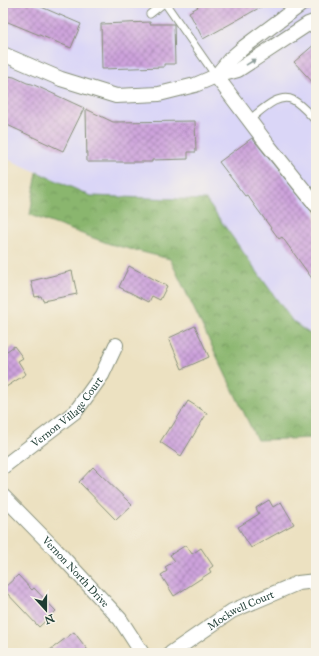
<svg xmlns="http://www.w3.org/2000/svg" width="319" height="656" viewBox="0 0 319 656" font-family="'IM FELL Great Primer',serif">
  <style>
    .built { fill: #dad6f7 }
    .forest { fill: url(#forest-crowns); stroke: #547a51 }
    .building { fill: url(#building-cross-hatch) }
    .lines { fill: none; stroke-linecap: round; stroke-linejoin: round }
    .lane-casing { stroke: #868f7a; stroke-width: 9 }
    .street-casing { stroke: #868f7a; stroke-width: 16 }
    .lane { stroke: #fff; stroke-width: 7 }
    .street { stroke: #fff; stroke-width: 14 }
    .oneway { fill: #8f9e9a }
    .labels { text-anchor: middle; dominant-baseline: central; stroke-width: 3; stroke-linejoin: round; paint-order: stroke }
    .street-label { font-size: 11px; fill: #1f3d34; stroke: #f7f3e8 }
  </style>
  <defs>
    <pattern id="forest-crowns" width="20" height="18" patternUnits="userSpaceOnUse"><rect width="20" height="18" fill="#8ab66e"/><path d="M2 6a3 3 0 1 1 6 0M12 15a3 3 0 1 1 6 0" fill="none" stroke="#70955b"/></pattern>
    <pattern id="building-cross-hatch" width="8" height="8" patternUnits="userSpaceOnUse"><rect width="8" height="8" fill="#cda2dc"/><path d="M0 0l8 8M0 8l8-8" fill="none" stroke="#a685b3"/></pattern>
  </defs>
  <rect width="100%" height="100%" fill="#f7f3e8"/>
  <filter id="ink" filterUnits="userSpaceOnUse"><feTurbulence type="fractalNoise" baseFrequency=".025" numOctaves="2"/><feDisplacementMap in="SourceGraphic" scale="8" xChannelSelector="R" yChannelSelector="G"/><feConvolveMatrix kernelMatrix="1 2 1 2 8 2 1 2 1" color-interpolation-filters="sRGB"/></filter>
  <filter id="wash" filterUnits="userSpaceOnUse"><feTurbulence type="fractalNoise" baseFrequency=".012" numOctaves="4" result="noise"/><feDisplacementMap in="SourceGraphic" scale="16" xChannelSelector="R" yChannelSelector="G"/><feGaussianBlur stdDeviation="0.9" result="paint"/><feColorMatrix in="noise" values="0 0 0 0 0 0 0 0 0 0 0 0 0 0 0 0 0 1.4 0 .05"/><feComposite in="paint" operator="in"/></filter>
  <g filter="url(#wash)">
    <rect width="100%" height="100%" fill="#ece1c1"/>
    <path class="built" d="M3 3H316V338L293 322 206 200 91 196 3 157Z"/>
    <path class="forest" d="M37 172 91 196 206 200 293 322 316 338V438L257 440 170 259 110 244 30 215Z"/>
    <g id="blocks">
      <path class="building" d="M3 3H32L81 24 71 48 3 20Z
        M195 3H268L203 39 189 12 198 7Z
        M150 22V24H174L175 64H164V67L102 69 101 24Z
        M316 43V86L294 62Z
        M3 75 14 77 27 83 32 84 84 108 63 151 3 123Z
        M86 109 113 122 195 121 196 152H188V159L152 160V162H87Z
        M252 138 316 217V284L282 237 279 239 247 195 245 196 219 162Z
        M129 266 167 286 160 300 152 296 149 302 119 287Z
        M72 271 77 294 43 301 41 296 35 297 31 281Z
        M195 326 209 357 182 369 169 338Z
        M14 346 23 358 18 361 26 374 3 389V354Z
        M188 401 207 413 181 456 160 442 169 428H171Z
        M93 467 132 505 116 520 79 482Z
        M269 500 273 507 281 502 294 524 251 548 238 527 259 514 256 508Z
        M186 545 192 554 201 548 213 566 209 569 211 572 174 596 161 575 167 571 165 567 175 561 170 555Z
        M18 575 32 590 34 588 56 611 39 627 3 589Z
        M74 632 90 653H46Z"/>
    </g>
  </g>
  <g filter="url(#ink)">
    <use href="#blocks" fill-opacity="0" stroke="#868f7a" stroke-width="1"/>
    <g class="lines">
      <defs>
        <path id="lane" d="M165 3 216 76
          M150 14 164 3
          M249 120C260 112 278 92 293 100 302 105 309 114 316 121"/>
        <g id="street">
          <path d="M3 54 61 79 116 96 159 94 195 85 216 76 238 70 308 24 316 21"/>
          <path d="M216 76 268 145 316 205"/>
          <path d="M216 76 230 59 244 47 303 3"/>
          <path id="s1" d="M3 467 76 411 102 375 116 345"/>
          <path id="s2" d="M3 496 55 549 120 619 142 653"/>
          <path id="s3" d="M171 653 232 611 298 583 316 581"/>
        </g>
      </defs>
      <use href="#lane" class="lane-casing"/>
      <use href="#street" class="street-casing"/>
      <use href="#lane" class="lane"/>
      <use href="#street" class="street"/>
    </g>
    <defs><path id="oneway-solid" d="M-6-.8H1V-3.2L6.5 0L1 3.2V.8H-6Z"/></defs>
    <use class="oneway" href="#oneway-solid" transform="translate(251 62) rotate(-32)"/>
  </g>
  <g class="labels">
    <g class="street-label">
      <text stroke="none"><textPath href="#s1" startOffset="85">Vernon Village Court</textPath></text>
      <text stroke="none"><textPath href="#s2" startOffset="105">Vernon North Drive</textPath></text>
      <text stroke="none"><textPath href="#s3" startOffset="82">Mockwell Court</textPath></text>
    </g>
  </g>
  <rect width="319" height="656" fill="none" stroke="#f7f3e8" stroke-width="16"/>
  <g transform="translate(46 610) rotate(159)" stroke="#f7f3e8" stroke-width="3" paint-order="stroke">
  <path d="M0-3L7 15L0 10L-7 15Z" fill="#1f3d34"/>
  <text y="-6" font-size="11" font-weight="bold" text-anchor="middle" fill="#1f3d34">N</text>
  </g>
</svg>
